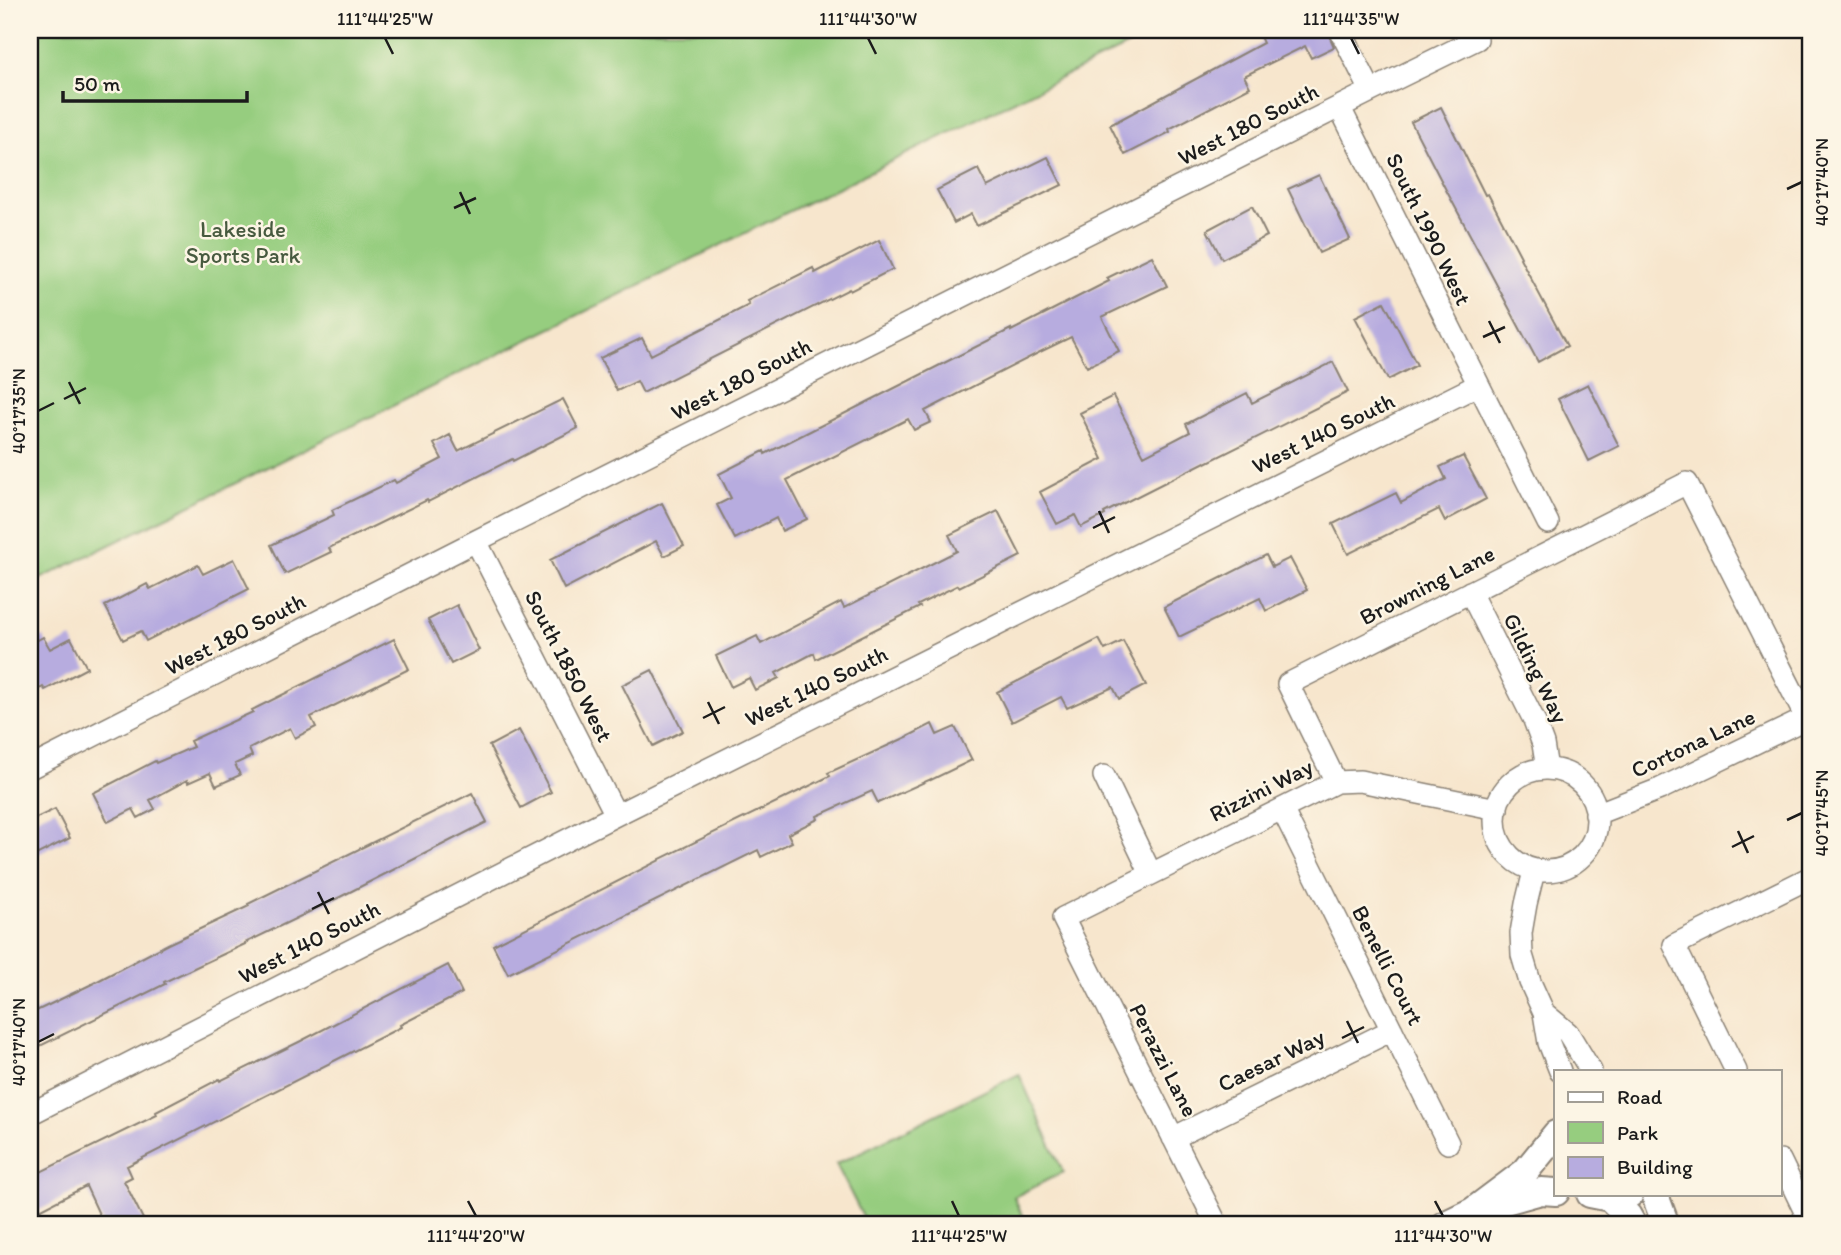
<svg xmlns="http://www.w3.org/2000/svg" width="1841" height="1255" viewBox="0 0 1841 1255" font-family="Itim,sans-serif">
  <style>
    .green { fill: #96cd7f; stroke: #59744e; stroke-width: 2 }
    .building { fill: #b7acdf }
    .lines { fill: none; stroke-linecap: round; stroke-linejoin: round }
    .minor-casing { stroke: #8a8174; stroke-width: 24 }
    .tertiary-casing { stroke: #8a8174; stroke-width: 30 }
    .minor { stroke: #fff; stroke-width: 21 }
    .tertiary { stroke: #fff; stroke-width: 26 }
    .ticks { fill: none; stroke: #1c1c1c; stroke-width: 2.5 }
    .labels { text-anchor: middle; dominant-baseline: central; stroke-width: 5; stroke-linejoin: round; paint-order: stroke }
    .street-label { font-size: 23px; fill: #1c1c1c; stroke: #fcf5e5 }
    .park-label { font-size: 23px; fill: #475a3f; stroke: #fcf5e5 }
    .neatline { fill: none; stroke: #1c1c1c; stroke-width: 2.5 }
    .ticks-label { font-size: 18px; text-anchor: middle; fill: #1c1c1c }
  </style>
  <rect width="100%" height="100%" fill="#fcf5e5"/>
  <filter id="ink" filterUnits="userSpaceOnUse"><feTurbulence type="fractalNoise" baseFrequency=".0143" numOctaves="2"/><feDisplacementMap in="SourceGraphic" scale="14" xChannelSelector="R" yChannelSelector="G"/><feConvolveMatrix kernelMatrix="1 2 1 2 8 2 1 2 1" color-interpolation-filters="sRGB"/></filter>
  <filter id="wash" filterUnits="userSpaceOnUse"><feTurbulence type="fractalNoise" baseFrequency=".00686" numOctaves="4" result="noise"/><feDisplacementMap in="SourceGraphic" scale="28" xChannelSelector="R" yChannelSelector="G"/><feGaussianBlur stdDeviation="1.57" result="paint"/><feColorMatrix in="noise" values="0 0 0 0 0 0 0 0 0 0 0 0 0 0 0 0 0 1.4 0 .05"/><feComposite in="paint" operator="in"/></filter>
  <g filter="url(#wash)">
    <rect width="100%" height="100%" fill="#f7e6cd"/>
    <path class="green" d="M30 30H1159L30 584Z
      M1019 1074 1063 1172 1014 1197 1026 1225H867L836 1164Z"/>
    <g id="blocks">
      <path class="building" d="M1257 30H1327L1334 47 1311 58 1305 46 1244 76 1250 87 1169 129 1170 132 1125 155 1110 125 1263 43Z
        M1441 107 1485 195 1488 194 1521 257 1520 258 1567 346 1538 362 1445 188 1411 122Z
        M1048 157 1062 185 977 226 971 214 954 223 937 190 978 169 987 187Z
        M1319 175 1350 239 1319 253 1288 189Z
        M1252 206 1267 236 1222 259 1207 230Z
        M879 240 893 269 850 291 849 289 643 393 637 381 617 391 600 358 642 338 651 355 749 305 747 301 813 268 815 273Z
        M1152 256 1167 286 1102 317 1119 351 1087 367 1071 337 1042 351 925 411 931 422 914 430 908 419 787 480 807 519 782 531 776 518 735 539 717 505 731 498 719 474 764 451 765 454 1011 329V331L1109 281 1107 278Z
        M1384 302 1417 365 1388 380 1355 317Z
        M1333 362 1348 392 1206 463 1205 462 1104 513 1105 515 1081 527 1075 515 1057 524 1040 492 1103 459 1080 413 1113 396 1144 456 1190 432 1186 424 1247 393 1252 403Z
        M1588 384 1619 446 1589 461 1558 399Z
        M563 399 578 428 513 461 512 459 428 502 427 500 329 548 331 552 285 574 271 545 334 515 332 510 394 480 396 483 442 459 434 444 450 435 458 451Z
        M1463 456 1486 499 1445 521 1439 509 1348 554 1333 524 1396 493 1401 503 1446 479 1440 467Z
        M662 503 684 546 664 556 656 541 564 589 550 560Z
        M998 511 1021 556 959 587 958 585 918 605 920 607 816 659 814 653 776 673 779 678 755 690 749 678 731 687 716 656 757 636 761 644 841 602 844 608 957 551 949 535Z
        M1266 555 1272 567 1290 558 1307 590 1266 611 1260 598 1179 637 1164 607Z
        M234 559 249 589 146 641 141 631 123 640 105 606 147 584 150 589 198 565 203 574Z
        M457 605 479 650 451 664 428 620Z
        M43 637 50 649 71 638 87 668 45 690 43 687 30 694V644Z
        M394 639 409 669 311 717 316 727 295 738 290 728 249 749 252 756 235 764 240 775 216 786 210 773 188 783 187 780 150 800 155 809 138 818 133 809 108 822 93 793 155 761 156 763 193 747 190 741 253 712 252 710Z
        M1099 639 1105 650 1123 641 1146 685 1119 699 1113 687 1067 708 1061 697 1012 722 997 692Z
        M652 670 683 731 653 746 622 685Z
        M932 724 937 735 955 727 972 760 931 780V779L878 803 872 791 817 816 818 819 788 834 792 842 761 857 758 850 508 974 493 945 660 860V859L830 776 828 773 909 736Z
        M519 730 551 792 521 808 489 746Z
        M472 793 487 822 340 897 245 943V944L164 982 165 984 30 1051V1014L90 985 168 944 249 906 248 904Z
        M55 809 70 838 30 858V821Z
        M448 965 462 993 400 1025 401 1027 127 1166 132 1177 124 1181 146 1225H104L86 1186 30 1215V1177L157 1115 156 1112 219 1079 220 1081 299 1042Z"/>
    </g>
  </g>
  <g filter="url(#ink)">
    <use href="#blocks" fill-opacity="0" stroke="#8a8174" stroke-width="2"/>
    <g class="lines">
      <defs>
        <path id="minor" d="M1340 30 1371 91
          M1340 108 1548 523
          M476 541 616 815
          M1470 592 1534 720 1543 744 1547 769
          M30 768 476 541 1371 91 1477 39
          M1495 820a51 51 0 1 1 102 0a51 51 0 1 1-102 0Z
          M1104 776 1151 874
          M1336 782 1288 684 1687 483 1806 718
          M1282 809 1448 1143
          M1596 814 1660 789 1811 716
          M1534 871 1526 904 1521 933 1522 955 1530 982 1544 1013 1549 1043 1560 1071
          M1544 1013 1568 1033 1591 1071
          M1736 1071 1674 945 1811 877
          M30 1114 616 815 1478 385
          M1173 1138 1392 1030
          M1780 1160 1811 1224
          M1217 1225 1063 918 1336 782 1360 781 1497 809"/>
        <path id="tertiary" d="M1590 1194 1610 1198 1630 1194
          M1657 1194 1656 1198 1666 1225
          M1610 1198 1628 1216 1633 1225
          M1491 1205 1541 1191 1556 1192
          M1444 1225 1473 1211 1525 1172 1556 1134"/>
      </defs>
      <use href="#minor" class="minor-casing"/>
      <use href="#tertiary" class="tertiary-casing"/>
      <use href="#minor" class="minor"/>
      <use href="#tertiary" class="tertiary"/>
    </g>
  </g>
  <path class="ticks" d="M385 38 393 54M868 38 876 54M1351 38 1359 54M1787 189 1802 182M460 192 470 214M454 208 476 198M1489 321 1500 343M1483 337 1505 327M69 382 80 404M64 399 86 388M38 411 54 403M1099 511 1109 533M1093 528 1115 517M708 702 719 724M703 718 725 707M1787 820 1802 813M1738 831 1748 853M1732 847 1754 836M318 892 329 914M312 909 334 898M1347 1021 1358 1043M1342 1038 1364 1027M38 1042 54 1034M468 1201 476 1216M952 1201 959 1216M1435 1201 1443 1216"/>
  <g class="labels">
    <g class="street-label">
      <text transform="translate(1248 124) rotate(-27)">West 180 South</text>
      <text transform="translate(1429 229) rotate(64)">South 1990 West</text>
      <text transform="translate(741 379) rotate(-27)">West 180 South</text>
      <text transform="translate(1323 433) rotate(-26)">West 140 South</text>
      <text transform="translate(1427 585) rotate(-27)">Browning Lane</text>
      <text transform="translate(235 634) rotate(-27)">West 180 South</text>
      <text transform="translate(569 666) rotate(63)">South 1850 West</text>
      <text transform="translate(1536 668) rotate(64)">Gilding Way</text>
      <text transform="translate(816 686) rotate(-26)">West 140 South</text>
      <text transform="translate(1693 743) rotate(-25)">Cortona Lane</text>
      <text transform="translate(1261 790) rotate(-27)">Rizzini Way</text>
      <text transform="translate(309 942) rotate(-27)">West 140 South</text>
      <text transform="translate(1388 965) rotate(63)">Benelli Court</text>
      <text transform="translate(1164 1060) rotate(63)">Perazzi Lane</text>
      <text transform="translate(1271 1060) rotate(-26)">Caesar Way</text>
    </g>
    <g class="park-label">
      <text x="243" y="229">Lakeside<tspan x="243" dy="26">Sports Park</tspan></text>
    </g>
  </g>
  <rect width="1841" height="1255" fill="none" stroke="#fcf5e5" stroke-width="77"/>
  <rect x="1554" y="1070" width="228" height="126" fill="#fcf5e5" stroke="#a29e95" stroke-width="2"/>
  <rect x="1568" y="1092" width="35" height="10" fill="#ffffff" stroke="#a29e95" stroke-width="2"/>
  <text x="1617" y="1104" font-size="21" fill="#1c1c1c">Road</text>
  <rect x="1568" y="1122" width="35" height="21" fill="#96cd7f" stroke="#a29e95" stroke-width="2"/>
  <text x="1617" y="1140" font-size="21" fill="#1c1c1c">Park</text>
  <rect x="1568" y="1157" width="35" height="21" fill="#b7acdf" stroke="#a29e95" stroke-width="2"/>
  <text x="1617" y="1174" font-size="21" fill="#1c1c1c">Building</text>
  <path d="M63 91v10h184v-10" fill="none" stroke="#1c1c1c" stroke-width="3.5"/>
  <text x="74" y="91" font-size="21" fill="#1c1c1c" stroke="#fcf5e5" stroke-width="5" paint-order="stroke">50 m</text>
  <rect x="38" y="38" width="1764" height="1178" class="neatline"/>
  <g class="ticks-label">
    <text x="385" y="25">111°44'25"W</text>
    <text x="868" y="25">111°44'30"W</text>
    <text x="1351" y="25">111°44'35"W</text>
    <text transform="translate(1822 182) rotate(-90)" y="6">40°17'40"N</text>
    <text transform="translate(19 411) rotate(-90)" y="6">40°17'35"N</text>
    <text transform="translate(1822 813) rotate(-90)" y="6">40°17'45"N</text>
    <text transform="translate(19 1042) rotate(-90)" y="6">40°17'40"N</text>
    <text x="476" y="1242">111°44'20"W</text>
    <text x="959" y="1242">111°44'25"W</text>
    <text x="1443" y="1242">111°44'30"W</text>
  </g>
</svg>
